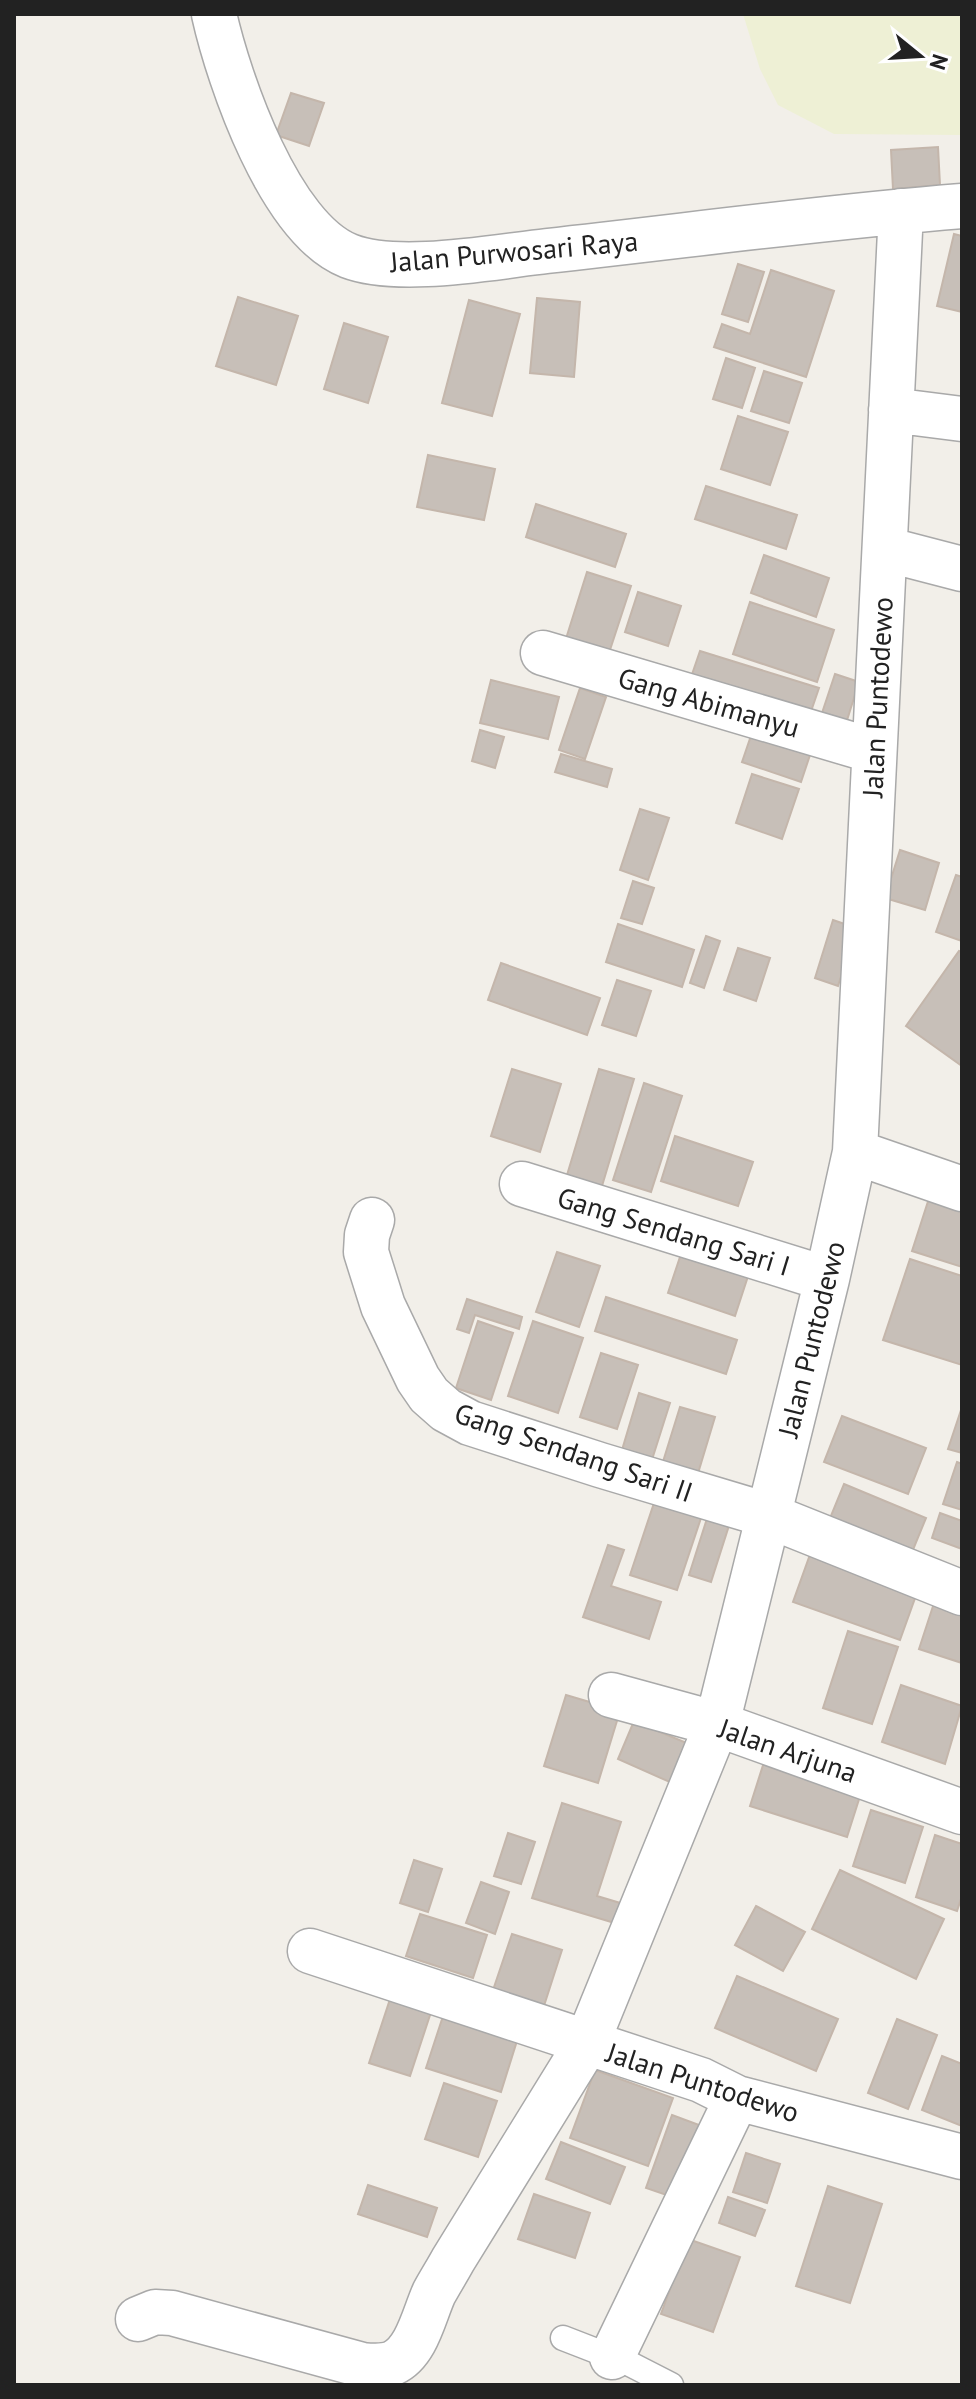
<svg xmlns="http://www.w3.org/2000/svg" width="976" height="2399" viewBox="0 0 976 2399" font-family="'PT Sans',sans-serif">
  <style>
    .farmland { fill: #eef0d5 }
    .building { fill: #c7bfb8; stroke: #c4b6ab; stroke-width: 2 }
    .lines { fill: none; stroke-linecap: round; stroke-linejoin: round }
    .service-casing { stroke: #a9a9a9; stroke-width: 27 }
    .minor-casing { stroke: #a9a9a9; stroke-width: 47 }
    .service { stroke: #fff; stroke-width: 24 }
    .minor { stroke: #fff; stroke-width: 44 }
    .labels { text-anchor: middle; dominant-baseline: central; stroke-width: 7; stroke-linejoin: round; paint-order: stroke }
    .street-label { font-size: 28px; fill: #222; stroke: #fff }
  </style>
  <rect width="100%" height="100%" fill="#f2efe9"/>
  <path class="farmland" d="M743 14H962V135L834 134 778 105 760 69Z"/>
  <path class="building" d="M291 93 324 103 309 146 276 135Z
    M938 147 940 185 893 189 891 150Z
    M954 234 962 236V312L937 306Z
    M738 264 764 272 748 322 722 314Z
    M771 270 834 291 806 377 714 347 722 324 750 334Z
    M238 297 298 316 276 385 216 366Z
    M537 298 580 302 574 377 530 373Z
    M469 300 520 314 492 416 442 403Z
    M344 323 388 337 368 403 324 389Z
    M726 358 755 368 742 408 713 399Z
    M764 371 802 383 789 423 751 411Z
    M738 416 788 432 770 485 721 469Z
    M428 455 495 469 484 520 417 507Z
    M706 486 797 515 786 549 695 519Z
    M536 504 626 534 615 567 526 537Z
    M764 555 829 578 816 617 751 593Z
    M587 572 631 586 607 659 564 645Z
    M638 592 681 606 668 646 625 632Z
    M750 602 834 630 817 682 733 654Z
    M700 651 819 688 806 726 687 689Z
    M835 674 859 682 843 733 818 725Z
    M491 680 559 697 548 739 480 723Z
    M580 688 606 697 585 759 559 750Z
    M756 721 815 740 801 782 742 762Z
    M480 730 504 737 495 768 472 761Z
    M561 754 612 769 607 787 555 772Z
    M752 774 799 789 782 839 736 823Z
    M640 809 669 818 648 880 620 870Z
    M900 850 939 863 925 910 885 898Z
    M956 875 962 877V941L936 932Z
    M633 881 654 888 642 924 621 918Z
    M833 920 856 928 838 986 815 978Z
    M618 924 694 950 682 987 606 962Z
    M706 936 720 941 704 988 690 983Z
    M738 948 770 958 756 1001 724 990Z
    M959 951 962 952V1066L906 1026Z
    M501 963 600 998 587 1035 488 1000Z
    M617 980 651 991 636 1036 602 1025Z
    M512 1069 561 1084 540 1152 491 1136Z
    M599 1069 634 1079 602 1186 567 1175Z
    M644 1083 682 1096 651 1192 613 1180Z
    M675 1136 753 1162 738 1206 661 1181Z
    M932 1189 962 1198V1267L912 1251Z
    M685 1242 752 1264 735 1316 668 1293Z
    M557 1252 600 1266 579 1327 536 1312Z
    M910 1259 962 1276V1365L883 1340Z
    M606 1297 737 1340 726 1374 595 1331Z
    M467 1299 522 1317 519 1329 475 1315 469 1333 457 1329Z
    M478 1321 513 1333 491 1400 456 1388Z
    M533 1321 583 1338 558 1413 508 1396Z
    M601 1353 638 1365 617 1429 580 1417Z
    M639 1393 670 1403 649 1469 619 1460Z
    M680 1407 715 1417 696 1480 661 1468Z
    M962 1407V1453L948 1449Z
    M842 1416 926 1448 908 1494 824 1462Z
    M957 1462 962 1464V1510L943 1504Z
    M844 1484 926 1518 908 1562 826 1528Z
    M654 1503 701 1518 677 1590 630 1575Z
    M711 1506 733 1513 711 1582 689 1575Z
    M940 1513 962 1521V1549L932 1538Z
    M608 1545 624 1550 611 1586 661 1602 649 1639 583 1617Z
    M812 1549 919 1587 900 1640 793 1602Z
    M936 1597 962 1606V1663L919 1649Z
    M848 1631 898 1647 872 1724 823 1708Z
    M901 1685 962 1706 945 1764 882 1742Z
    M566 1695 620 1711 598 1783 544 1766Z
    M634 1721 689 1744 672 1783 618 1759Z
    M765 1759 862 1790 847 1837 750 1806Z
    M562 1803 621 1822 597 1896 637 1908 631 1928 532 1898Z
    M871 1810 923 1827 905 1883 853 1866Z
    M508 1833 535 1842 521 1884 494 1876Z
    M935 1835 962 1844V1896L957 1911 916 1897Z
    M414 1860 442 1869 428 1912 400 1903Z
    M840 1870 944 1919 916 1979 812 1929Z
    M481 1882 509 1892 495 1934 466 1923Z
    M756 1906 805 1932 783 1971 735 1945Z
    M420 1914 487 1935 473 1978 406 1956Z
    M512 1934 562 1950 542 2012 491 1996Z
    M737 1976 838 2019 816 2071 715 2028Z
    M393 1990 434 2003 410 2076 369 2063Z
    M447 2004 521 2028 501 2092 426 2068Z
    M897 2019 937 2035 908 2109 868 2093Z
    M942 2056 962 2064V2126L922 2110Z
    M595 2070 673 2098 648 2166 570 2138Z
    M444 2083 497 2101 478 2157 425 2139Z
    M672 2115 710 2129 684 2201 646 2188Z
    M561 2142 625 2167 610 2204 546 2179Z
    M746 2153 780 2164 767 2203 733 2192Z
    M368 2185 437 2208 427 2237 358 2214Z
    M828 2186 882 2204 850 2303 796 2286Z
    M534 2194 590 2213 575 2258 518 2239Z
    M728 2197 765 2210 755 2236 719 2223Z
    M688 2239 740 2257 713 2332 661 2314Z"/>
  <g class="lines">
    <defs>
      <path id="service" d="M563 2338 630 2364 671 2385"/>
      <path id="minor" d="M214 14C229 81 280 229 349 256 398 275 493 257 547 251 685 236 823 217 962 206
        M891 410 962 419
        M885 549 962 569
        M543 653 874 751
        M855 1152 962 1189
        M522 1184 827 1279
        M372 1220 367 1235 366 1252 383 1306 418 1379 429 1395 446 1410 470 1423 600 1465 767 1515 962 1593
        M611 1695 717 1724 962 1812
        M310 1951 701 2080 737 2098 962 2157
        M138 2319 155 2312 172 2313 362 2365C373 2366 383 2367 393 2363 417 2352 424 2315 434 2293 440 2282 447 2271 453 2260L587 2043 717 1724 827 1279 855 1152 901 211
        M612 2357 737 2098"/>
    </defs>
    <use href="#service" class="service-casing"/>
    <use href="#minor" class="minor-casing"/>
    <use href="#service" class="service"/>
    <use href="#minor" class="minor"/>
  </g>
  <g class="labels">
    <g class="street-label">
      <text transform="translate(514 251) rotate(-5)">Jalan Purwosari Raya</text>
      <text transform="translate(877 697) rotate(-87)">Jalan Puntodewo</text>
      <text transform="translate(709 702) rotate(16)">Gang Abimanyu</text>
      <text transform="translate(674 1231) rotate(17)">Gang Sendang Sari I</text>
      <text transform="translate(811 1339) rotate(-76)">Jalan Puntodewo</text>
      <text transform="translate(574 1452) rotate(19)">Gang Sendang Sari II</text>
      <text transform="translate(788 1750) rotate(19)">Jalan Arjuna</text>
      <text transform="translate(703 2082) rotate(18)">Jalan Puntodewo</text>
    </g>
  </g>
  <rect width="976" height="2399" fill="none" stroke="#222222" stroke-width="32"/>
  <g transform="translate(920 56) rotate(108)" stroke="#ffffff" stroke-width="6" paint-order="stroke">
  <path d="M0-6L14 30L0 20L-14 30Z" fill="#222222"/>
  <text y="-12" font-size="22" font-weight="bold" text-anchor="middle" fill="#222222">N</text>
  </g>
</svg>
